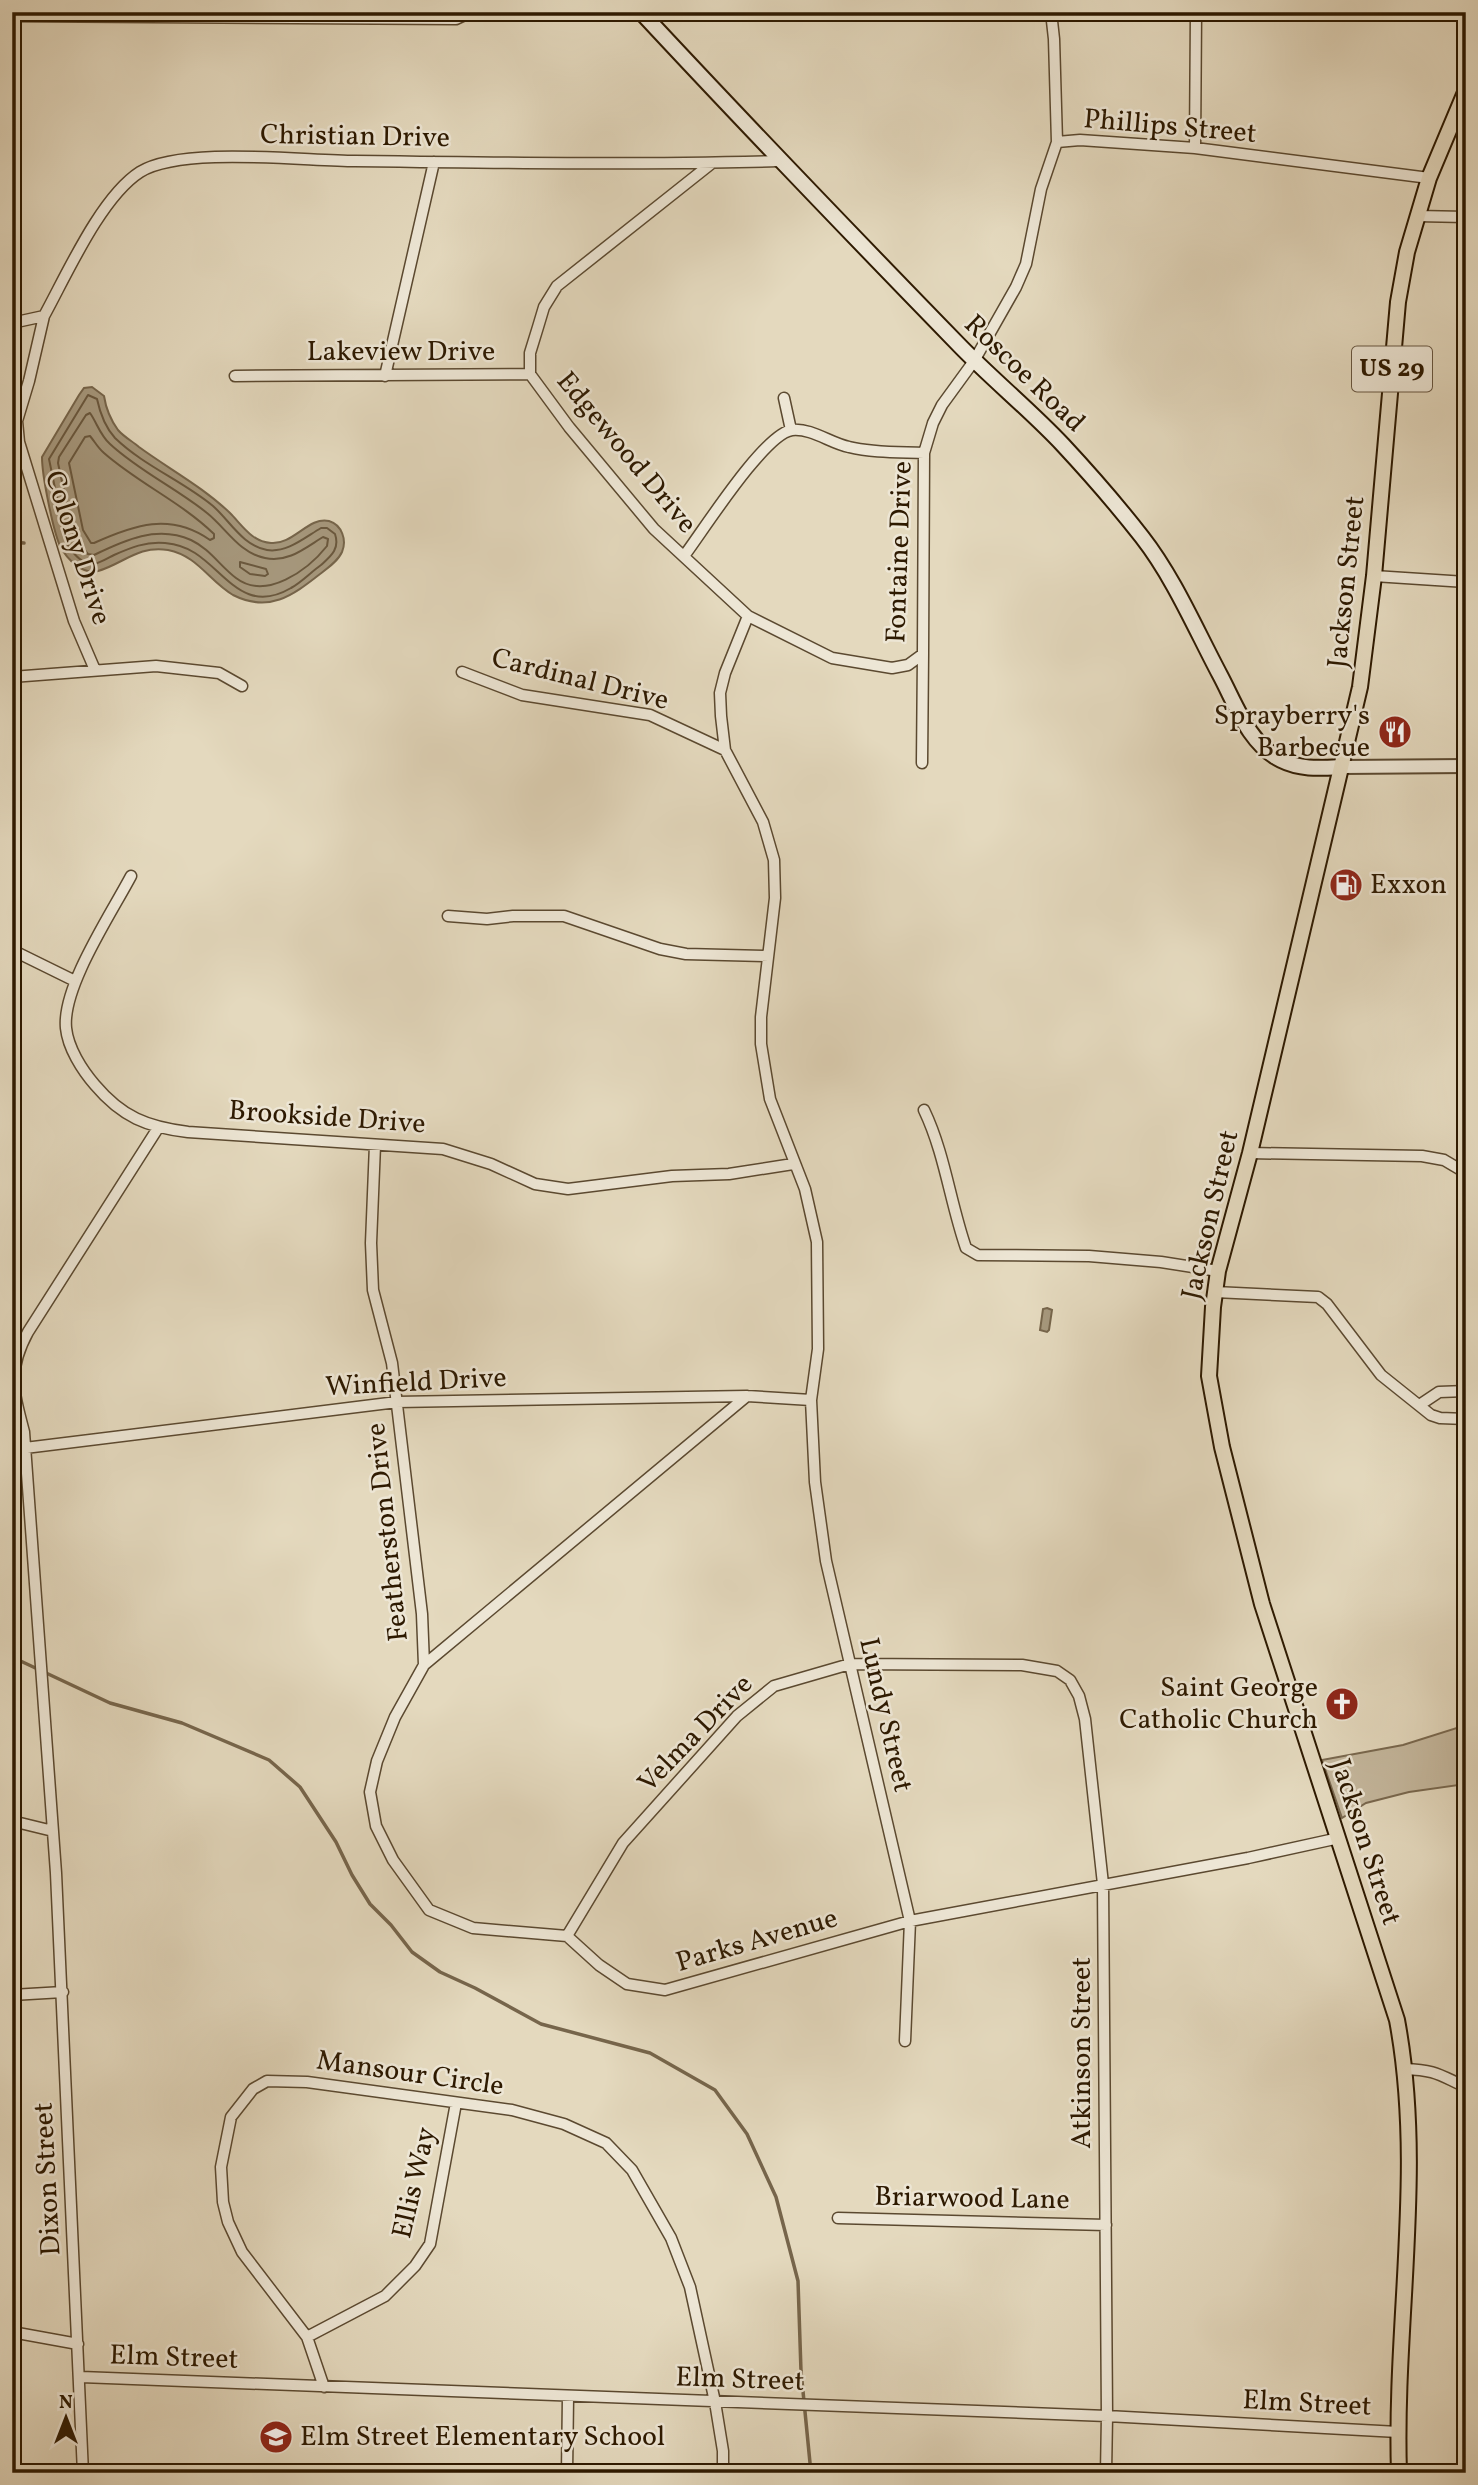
<svg xmlns="http://www.w3.org/2000/svg" width="1478" height="2485" viewBox="0 0 1478 2485" font-family="Vollkorn,serif">
  <style>
    .green { fill: #c5b89e; stroke: #79684f; stroke-width: 2 }
    .water { fill: #a6987d; stroke: #76654b; stroke-width: 2 }
    .lines { fill: none; stroke-linecap: round; stroke-linejoin: round }
    .shore { stroke: #6a583e; stroke-width: 2 }
    .stream { stroke: #76654b; stroke-width: 3.5 }
    .minor-casing { stroke: #5b4930; stroke-width: 13 }
    .tertiary-casing { stroke: #5b4930; stroke-width: 16 }
    .secondary-casing { stroke: #2d1900; stroke-width: 18 }
    .primary-casing { stroke: #2d1900; stroke-width: 18 }
    .minor { stroke: #ede6d5; stroke-width: 10 }
    .tertiary { stroke: #ede6d5; stroke-width: 12 }
    .secondary { stroke: #ede6d5; stroke-width: 14 }
    .primary { stroke: #e4d9be; stroke-width: 14 }
    .labels { text-anchor: middle; dominant-baseline: central; stroke-width: 5; stroke-linejoin: round; paint-order: stroke }
    .shield { fill: #ede6d5; stroke: #675640; stroke-width: 2 }
    .shield-label { font-size: 26px; font-weight: bold; fill: #2d1900 }
    .street-label { font-size: 28px; fill: #2d1900; stroke: #ede6d5 }
    .poi-label { font-size: 28px; fill: #2d1900; stroke: #ede6d5; text-anchor: end }
  </style>
  <rect width="100%" height="100%" fill="#e4d9be"/>
  <filter id="stains"><feTurbulence type="fractalNoise" baseFrequency=".00286" numOctaves="4"/><feColorMatrix values="0 0 0 0 .2 0 0 0 0 .09 0 0 0 0 .02 0 0 0 .5 -.17"/></filter>
  <radialGradient id="worn" r=".72"><stop offset=".6" stop-color="#630" stop-opacity="0"/><stop offset="1" stop-color="#630" stop-opacity=".3"/></radialGradient>
  <path class="green" d="M1466 1725V1784L1409 1792 1366 1803 1342 1818 1322 1760 1403 1745Z"/>
  <path class="water" d="M92 387 104 396C106 409 110 419 118 430 124 437 132 441 139 447 169 469 203 487 230 513 242 525 252 542 271 543 293 545 309 516 329 521 342 525 347 540 342 552 338 561 328 568 320 574 292 596 269 613 233 595 209 581 198 556 168 550 138 545 123 564 98 571 82 575 67 559 60 546 53 530 42 476 42 457L79 395 84 388Z
    M1047 1308 1052 1310 1049 1330 1047 1332 1040 1330 1043 1309Z"/>
  <g class="lines">
    <path class="shore" d="M88 395 97 399C100 413 105 427 115 438 144 466 183 481 213 506 230 521 243 546 267 550 287 553 304 538 321 528H327L335 534C340 549 331 556 321 565 311 572 302 582 291 588 245 615 226 573 195 553 186 547 175 544 165 543 146 541 130 548 114 555 108 558 100 563 94 564 81 565 72 552 66 542L49 459Z
      M90 413C97 423 100 435 110 444 139 471 176 488 207 513 226 528 239 553 265 558 288 563 305 548 323 537L328 539 327 546C308 570 266 601 236 578 220 566 210 549 191 540 157 525 125 540 94 555L88 554 74 538 58 463 59 457 86 415Z
      M90 436C95 442 98 448 104 453 138 483 181 502 214 534V538L210 540C170 512 134 525 94 543H91L83 530 69 463 85 437Z
      M240 562 266 569 268 574 265 576 250 574 240 567Z"/>
    <path class="stream" d="M12 542 24 543
      M12 1657 110 1703 182 1723 269 1760 300 1787 336 1842 352 1875 370 1904 391 1925 412 1952 440 1972 475 1988 541 2024 650 2053 715 2090 747 2134 776 2197 798 2281 801 2371 811 2473"/>
    <defs>
      <path id="minor" d="M12 16 456 19 471 12
        M1057 142 1080 140 1195 148 1429 178
        M1195 148 1196 12
        M712 163 557 286 544 307 538 327 530 353V374L569 427 654 529 748 616 832 658 892 668 908 665 923 654 924 453 933 423 942 405 974 361 1016 287 1026 264 1041 189 1057 142 1054 39 1051 12
        M1417 216 1466 217
        M44 316 29 381 17 421 19 442 74 621 95 670
        M12 323 44 316C67 274 101 197 140 172 182 146 304 161 355 161 496 163 638 165 779 161
        M235 376 530 374
        M385 376 434 162
        M784 398 791 430
        M684 556C703 531 764 434 792 430 812 428 830 443 849 447 873 453 900 452 924 453
        M1374 576 1466 582
        M748 616 725 673 720 693 721 716 725 750 763 822 774 860 775 898 761 1017V1044L770 1099 805 1189 817 1242 818 1349 811 1400 815 1482 826 1561 910 1921 905 2041
        M462 672 522 695 650 715 725 750
        M12 677 156 666 219 673 242 686
        M922 763 923 654
        M131 876C111 914 62 987 66 1028 68 1048 82 1070 95 1085 122 1117 147 1127 188 1132L443 1149 491 1164 535 1184 568 1189 672 1176 729 1174 793 1164
        M448 916 487 919 513 916H564L660 949 686 954 768 956
        M12 950 75 981
        M924 1110C945 1154 950 1202 966 1248L978 1255 1089 1256 1161 1262 1218 1271
        M375 1145 371 1243 373 1290 392 1363 422 1614 424 1665
        M1250 1153 1422 1156 1444 1160 1466 1173
        M1215 1292 1318 1297 1327 1304 1381 1375 1431 1415 1440 1418 1466 1419
        M747 1396 424 1665 395 1717 377 1761 370 1792 376 1826 393 1860 429 1910 473 1928 567 1936 599 1965 627 1984 665 1990 910 1921 1248 1858 1339 1838
        M1421 1404 1439 1392 1466 1391
        M12 1452 25 1448 397 1402 747 1396 811 1400
        M12 1821 53 1831
        M567 1936 623 1843 737 1716 774 1686 850 1664 1022 1665 1057 1671 1070 1680 1079 1696 1085 1719 1103 1884 1107 2416 1106 2473
        M12 1995 63 1992
        M1405 2069C1436 2070 1439 2075 1466 2087
        M838 2218 1106 2225
        M12 2332 78 2344
        M307 2337 385 2296 415 2266 430 2244 456 2103
        M81 2377 1107 2416 1398 2432
        M324 2387 307 2337 242 2252 228 2222 223 2202 221 2167 231 2117 253 2089 267 2081 307 2082 512 2110 564 2124 606 2143 632 2170 671 2238 690 2287 715 2402 723 2451V2473
        M83 2473 56 1873 24 1432C13 1390 7 1371 28 1332L158 1128
        M567 2473 568 2397"/>
      <path id="tertiary" d="M1343 767 1466 766"/>
      <path id="secondary" d="M641 12C746 125 852 235 959 345 993 380 1030 410 1063 445 1090 474 1117 505 1142 537 1174 578 1196 630 1220 675 1236 705 1249 744 1281 760 1301 770 1321 768 1343 767"/>
      <path id="primary" d="M1399 2473C1394 2322 1425 2170 1397 2020L1262 1604 1222 1447 1209 1376 1213 1307 1218 1271 1250 1153 1360 687 1374 576 1398 302 1407 252 1429 178 1466 90"/>
    </defs>
    <use href="#minor" class="minor-casing"/>
    <use href="#tertiary" class="tertiary-casing"/>
    <use href="#secondary" class="secondary-casing"/>
    <use href="#primary" class="primary-casing"/>
    <use href="#minor" class="minor"/>
    <use href="#tertiary" class="tertiary"/>
    <use href="#secondary" class="secondary"/>
    <use href="#primary" class="primary"/>
  </g>
  <defs>
    <symbol id="restaurant-disc" viewBox="-11 -11 22 22"><circle r="9.5" fill="#8f2418" stroke="#ede6d5"/><path d="M-5-6h1v4h1v-4h1v4h1v-4h1v5L-1.5 .5V6h-2V.5L-5-1ZM5-6V6H3V1.5H1.5Q1.5-4 5-6Z" fill="#fff"/></symbol>
    <symbol id="fuel-disc" viewBox="-11 -11 22 22"><circle r="9.5" fill="#8f2418" stroke="#ede6d5"/><path d="M-5.5-6h7V0h2V4h1.3V-2.5L3-4.5l.8-.8L6-3V5H2.5V1h-1V6h-7ZM-4.2-4.7v3.2H.2V-4.7Z" fill="#fff"/></symbol>
    <symbol id="church-disc" viewBox="-11 -11 22 22"><circle r="9.5" fill="#8f2418" stroke="#ede6d5"/><path d="M-1.2-6h2.4v3.5h3.3v2.4h-3.3V6h-2.4V-.1h-3.3v-2.4h3.3Z" fill="#fff"/></symbol>
    <symbol id="school-disc" viewBox="-11 -11 22 22"><circle r="9.5" fill="#8f2418" stroke="#ede6d5"/><path d="M0-5L7-2L0 1L-7-2ZM-4 1L0 2.5L4 1V4Q0 6-4 4Z" fill="#fff"/></symbol>
  </defs>
  <g fill-rule="evenodd">
    <use href="#restaurant-disc" x="1376" y="713" width="38" height="38"/>
    <use href="#fuel-disc" x="1327" y="866" width="38" height="38"/>
    <use href="#church-disc" x="1323" y="1685" width="38" height="38"/>
    <use href="#school-disc" x="257" y="2418" width="38" height="38"/>
  </g>
  <g class="labels">
    <rect class="shield" x="1352" y="346.5" width="80" height="45" rx="5"/>
    <g class="shield-label">
      <text x="1392" y="369">US 29</text>
    </g>
    <g class="street-label">
      <text transform="translate(1170 127) rotate(5)">Phillips Street</text>
      <text transform="translate(355 137) rotate(1)">Christian Drive</text>
      <text x="401" y="352">Lakeview Drive</text>
      <text transform="translate(1024 374) rotate(44)">Roscoe Road</text>
      <text transform="translate(626 453) rotate(50)">Edgewood Drive</text>
      <text transform="translate(77 548) rotate(72)">Colony Drive</text>
      <text transform="translate(900 552) rotate(-88)">Fontaine Drive</text>
      <text transform="translate(1347 582) rotate(-84)">Jackson Street</text>
      <text transform="translate(580 680) rotate(14)">Cardinal Drive</text>
      <text transform="translate(327 1118) rotate(4)">Brookside Drive</text>
      <text transform="translate(1211 1215) rotate(-77)">Jackson Street</text>
      <text transform="translate(416 1383) rotate(-3)">Winfield Drive</text>
      <text transform="translate(388 1532) rotate(-96)">Featherston Drive</text>
      <text transform="translate(885 1715) rotate(77)">Lundy Street</text>
      <text transform="translate(696 1734) rotate(-46)">Velma Drive</text>
      <text transform="translate(1365 1842) rotate(72)">Jackson Street</text>
      <text transform="translate(757 1941) rotate(-16)">Parks Avenue</text>
      <text transform="translate(1082 2053) rotate(-90)">Atkinson Street</text>
      <text transform="translate(410 2074) rotate(8)">Mansour Circle</text>
      <text transform="translate(48 2179) rotate(-93)">Dixon Street</text>
      <text transform="translate(415 2183) rotate(-77)">Ellis Way</text>
      <text transform="translate(972 2199) rotate(1)">Briarwood Lane</text>
      <text transform="translate(174 2358) rotate(2)">Elm Street</text>
      <text transform="translate(740 2380) rotate(2)">Elm Street</text>
      <text transform="translate(1307 2404) rotate(3)">Elm Street</text>
    </g>
    <g class="poi-label">
      <text x="1370" y="716">Sprayberry's<tspan x="1370" dy="32">Barbecue</tspan></text>
      <text x="1370" y="885" text-anchor="start">Exxon</text>
      <text x="1318" y="1688">Saint George<tspan x="1318" dy="32">Catholic Church</tspan></text>
      <text x="300" y="2437" text-anchor="start">Elm Street Elementary School</text>
    </g>
  </g>
  <rect width="1478" height="2485" fill="none" stroke="#e4d9be" stroke-width="42"/>
  <rect x="14" y="14" width="1450" height="2457" fill="none" stroke="#2d1900" stroke-width="3.5"/>
  <rect x="21" y="21" width="1436" height="2443" fill="none" stroke="#2d1900" stroke-width="2"/>
  <g transform="translate(66 2418)" stroke="#ede6d5" stroke-width="5" paint-order="stroke">
  <path d="M0-5L12 26L0 18L-12 26Z" fill="#2d1900"/>
  <text y="-10" font-size="19" font-weight="bold" text-anchor="middle" fill="#2d1900">N</text>
  </g>
  <rect width="100%" height="100%" filter="url(#stains)"/>
  <rect width="100%" height="100%" fill="url(#worn)"/>
</svg>
